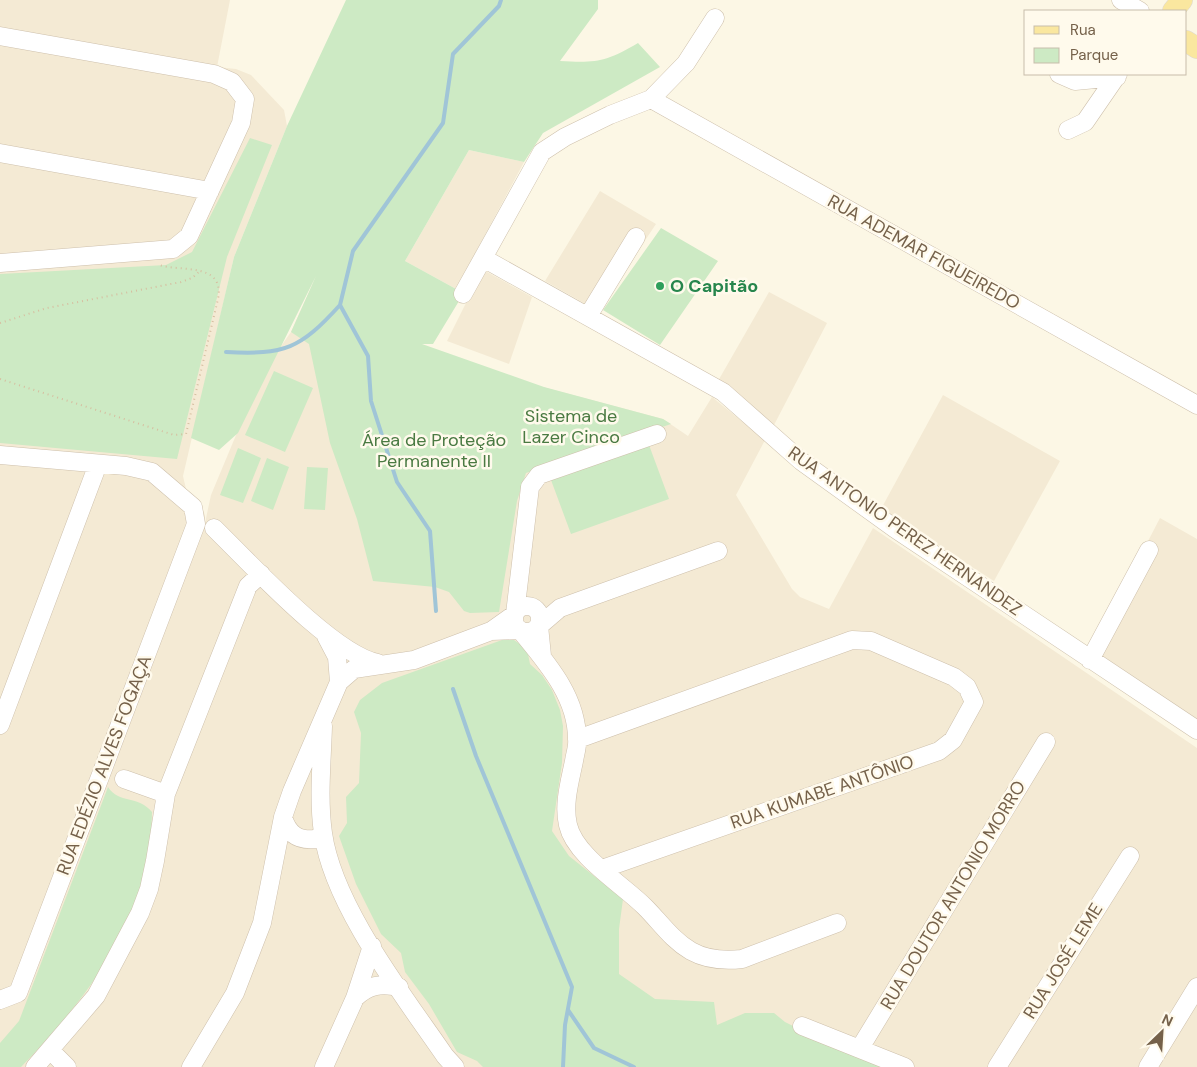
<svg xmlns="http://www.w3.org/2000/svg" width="1197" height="1067" viewBox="0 0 1197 1067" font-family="'DM Sans',sans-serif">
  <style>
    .residential { fill: #f4ead4 }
    .green { fill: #cdeac4 }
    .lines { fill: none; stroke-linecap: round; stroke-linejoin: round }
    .stream { stroke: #a0c5d7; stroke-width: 4 }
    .minor-casing { stroke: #cec0ac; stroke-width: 19 }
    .major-casing { stroke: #ded9d4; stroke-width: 22 }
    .path { stroke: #d6bea0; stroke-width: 2; stroke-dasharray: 1 4; stroke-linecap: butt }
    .minor { stroke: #fff; stroke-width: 18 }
    .major { stroke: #fae79f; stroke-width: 21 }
    .leisure-dot { fill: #2e9e5b; stroke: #fffaec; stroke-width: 2 }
    .labels { text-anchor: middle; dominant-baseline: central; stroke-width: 5; stroke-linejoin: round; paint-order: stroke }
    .street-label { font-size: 18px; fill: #75614a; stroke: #fffaec }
    .leisure-label { font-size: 18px; font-weight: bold; fill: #27864d; stroke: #fffaec; text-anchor: start }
    .park-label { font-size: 18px; fill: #4a7a42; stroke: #fffaec }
  </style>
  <rect width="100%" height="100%" fill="#fcf7e5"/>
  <path class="residential" d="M0 0H230L217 67 236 69 251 75 284 110 287 126 234 257 183 476 186 489 199 502 205 515V523L211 495 262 373 291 332 326 255 420 344 494 374 663 419 688 436 712 397 765 440 736 495 792 589 800 597 829 609 873 528 1197 748V1067H0Z
    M469 150 524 162 456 289 405 261Z
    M600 191 656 224 598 311 545 281Z
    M487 272 532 297 509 364 447 341 466 303 483 273Z
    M769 292 827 323 774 425 718 381Z
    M943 395 1060 461 994 581 881 509Z
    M1160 518 1197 539V719L1092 649Z"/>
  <path class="green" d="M346 0H598V9L560 61C596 63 606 62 638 43L660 67 543 133 524 162 469 150 405 261 456 289 459 301 433 344H422L544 387 663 419 671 424 526 473 517 501 499 612 470 613 464 611 449 592 435 587 373 581 357 519 330 443 309 344 291 332 316 276 238 433 219 450 191 438 234 257 287 126Z
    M250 138 272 145 227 257 177 459 0 443V274L166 265 192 252Z
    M661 228 718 261 660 345 603 310Z
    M274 371 313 388 285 452 245 435Z
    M649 445 669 499 571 534 551 480Z
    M238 448 261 458 243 503 220 495Z
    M267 458 289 467 273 510 251 501Z
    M307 467 328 468 325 510 304 509Z
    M502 640H514L527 649 530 664 542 675 552 690 560 710 563 726 562 763 552 831 569 856 623 899 619 929V974L655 999 714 1002 717 1025 745 1013H774L785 1022 803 1031 885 1067H483L477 1061 457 1052 429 1004 405 972 401 953 381 934 356 884 339 836 347 823 346 797 359 783 361 733 354 712 360 700 382 683Z
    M108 787C119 804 138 795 152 812 152 915 89 997 21 1067H0V1043L19 1021Z"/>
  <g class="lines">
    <path class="stream" d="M226 352C285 355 300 349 340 305
      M436 611 430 531 397 482 371 401 368 356 340 305 353 251 443 123 453 54 499 6 501 0
      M453 689 476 756 572 987 565 1025 563 1067
      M568 1010 594 1048 634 1067"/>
    <defs>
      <path id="minor" d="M1121 0 1140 11
        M0 36 214 74 232 82 245 99 241 123 189 236 173 249 0 263
        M1059 74 1075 81 1117 77
        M651 99 1197 405
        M1068 130 1085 122 1118 74
        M0 153 210 191
        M483 258 723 392 801 461 894 528 1197 730
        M463 294 542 152 565 137 610 115 651 99 686 63 715 18
        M588 316 636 237
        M0 455 126 466 152 472 193 507 196 524 18 993 0 1000
        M214 528C249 562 334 655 378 663
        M514 619a13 13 0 1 1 26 0a13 13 0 1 1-26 0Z
        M491 631 520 630C546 662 577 696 577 739 578 746 575 754 574 761 570 781 563 804 568 825 575 856 622 884 645 907 660 922 672 940 691 951 707 960 724 961 742 959L837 923
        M326 636 337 657 339 682
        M542 656 539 626 560 608 718 551
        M1090 660 1149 550
        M0 725 98 464
        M323 726C322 761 318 798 323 833 333 906 404 996 445 1056L455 1067
        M578 739 852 640 871 641 954 677 967 687 974 702 953 740 939 751 602 869
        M124 779 166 794
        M283 817C288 834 298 841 316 839L323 833
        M355 998C368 985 381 983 399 987
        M802 1026 905 1067
        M860 1048 1046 742
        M50 1050 67 1067
        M35 1067 96 996 140 913 149 889 155 861 166 794 248 586 261 574
        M191 1067 235 993 262 923 283 817 292 791 339 682 354 669 414 660 491 631 515 614 530 487 539 475 657 434
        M324 1067 355 998 372 946
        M997 1067 1130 856
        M1148 1067 1197 987"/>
      <path id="major" d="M1173 11 1182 0
        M1186 41 1197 48"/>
    </defs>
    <use href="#minor" class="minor-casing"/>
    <use href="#major" class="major-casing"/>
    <path class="path" d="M0 323 47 308 181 282 192 278 200 271
      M0 379 174 435 186 434 218 299C225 262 181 272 159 265"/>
    <use href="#minor" class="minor"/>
    <use href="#major" class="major"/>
  </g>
  <circle class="leisure-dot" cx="660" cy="286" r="5"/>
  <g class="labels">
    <g class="street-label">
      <text transform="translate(924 252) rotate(29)">RUA ADEMAR FIGUEIREDO</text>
      <text transform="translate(905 531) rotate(35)">RUA ANTONIO PEREZ HERNANDEZ</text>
      <text transform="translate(104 765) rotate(-69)">RUA EDÉZIO ALVES FOGAÇA</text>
      <text transform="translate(822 792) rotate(-19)">RUA KUMABE ANTÔNIO</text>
      <text transform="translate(953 895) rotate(-59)">RUA DOUTOR ANTONIO MORRO</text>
      <text transform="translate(1063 961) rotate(-58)">RUA JOSÉ LEME</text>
    </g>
    <g class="leisure-label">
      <text x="670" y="286">O Capitão</text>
    </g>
    <g class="park-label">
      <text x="571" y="416">Sistema de<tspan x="571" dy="21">Lazer Cinco</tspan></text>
      <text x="434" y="440">Área de Proteção<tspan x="434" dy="21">Permanente II</tspan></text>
    </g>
  </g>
  <rect x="1024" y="10" width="162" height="65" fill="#fffaec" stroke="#c8bdab"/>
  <rect x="1034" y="26" width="25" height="8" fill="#fae79f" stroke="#c8bdab"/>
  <text x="1070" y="35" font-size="15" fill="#75614a">Rua</text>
  <rect x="1034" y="48" width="25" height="15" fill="#cdeac4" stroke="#c8bdab"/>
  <text x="1070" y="60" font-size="15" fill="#75614a">Parque</text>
  <g transform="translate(1162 1032) rotate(25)" stroke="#fffaec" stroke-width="4" paint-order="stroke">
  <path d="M0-4L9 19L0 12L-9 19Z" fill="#75614a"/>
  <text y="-8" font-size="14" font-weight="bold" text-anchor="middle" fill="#75614a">N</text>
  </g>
</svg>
